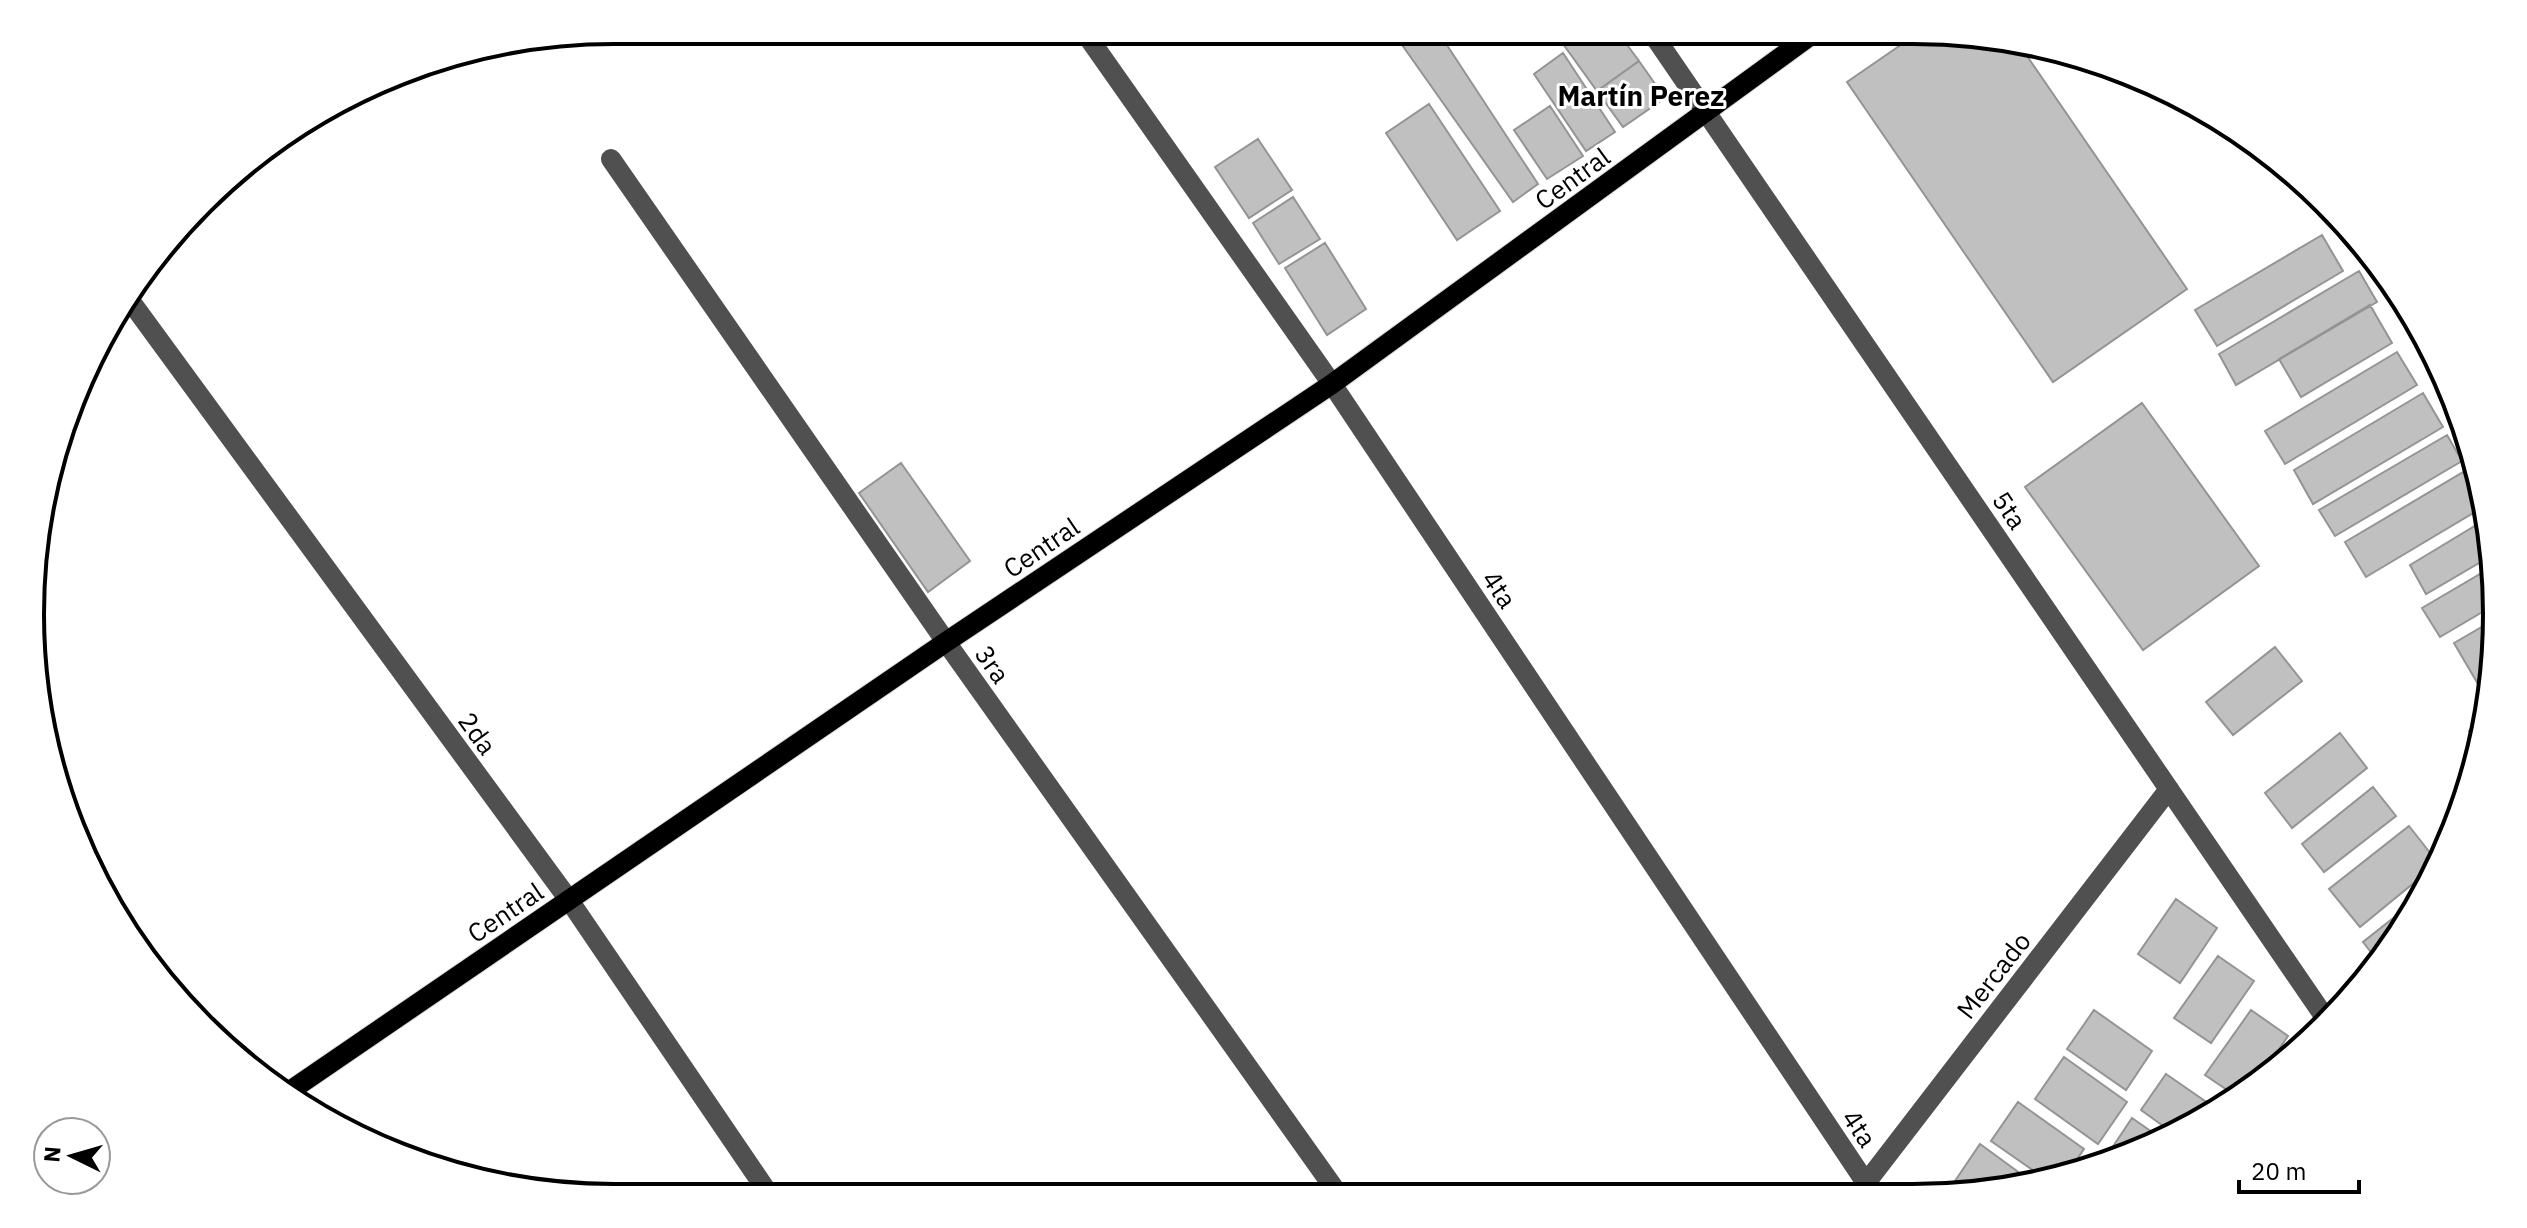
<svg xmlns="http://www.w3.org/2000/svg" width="2527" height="1228" viewBox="0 0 2527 1228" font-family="'IBM Plex Sans',sans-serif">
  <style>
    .building { fill: #c0c0c0; stroke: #949494; stroke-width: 2 }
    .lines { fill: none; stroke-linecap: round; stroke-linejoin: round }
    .major-casing { stroke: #dbdbdb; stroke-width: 22 }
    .minor { stroke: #505050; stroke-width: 20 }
    .major { stroke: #000; stroke-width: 20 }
    .labels { text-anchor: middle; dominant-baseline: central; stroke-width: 6; stroke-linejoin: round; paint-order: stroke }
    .street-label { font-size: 26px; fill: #000; stroke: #fff }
    .neighbourhood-label { font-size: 28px; font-weight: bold; fill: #000; stroke: #fff }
    .rim { fill: none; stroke: #000; stroke-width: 4 }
  </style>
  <rect width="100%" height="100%" fill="#fff"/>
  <path class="building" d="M1416 30H1437L1538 184 1513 202 1400 42Z
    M1553 30H1616L1639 61 1597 91Z
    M1921 31 2016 40 2187 289 2053 382 1847 82Z
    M1563 53 1615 132 1586 151 1534 74Z
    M1639 61 1665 98 1623 127 1597 91Z
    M1429 104 1500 211 1457 240 1386 133Z
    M1550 106 1583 156 1547 179 1514 130Z
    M1258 139 1292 190 1249 218 1215 167Z
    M1293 197 1320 239 1279 264 1253 223Z
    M2322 235 2343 271 2217 346 2195 310Z
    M1325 243 1366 309 1327 335 1285 268Z
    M2359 271 2377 302 2236 385 2219 354Z
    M2370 305 2392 343 2301 397 2279 359Z
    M2397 352 2417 385 2285 464 2265 431Z
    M2423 393 2443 427 2313 504 2294 470Z
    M2142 403 2259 566 2143 650 2025 487Z
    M2447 435 2462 461 2335 536 2319 510Z
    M901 463 970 561 928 592 859 493Z
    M2465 471 2485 506 2366 577 2345 542Z
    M2488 518 2491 556 2426 594 2410 565Z
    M2492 567 2496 604 2440 637 2422 608Z
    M2497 618 2491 676 2478 684 2454 643Z
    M2275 647 2302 681 2233 735 2206 702Z
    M2486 721V728L2479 749 2469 731Z
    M2340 733 2367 768 2292 828 2265 793Z
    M2373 787 2396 816 2324 872 2302 844Z
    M2409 826 2438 863 2360 927 2329 889Z
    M2176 899 2217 928 2180 983 2138 954Z
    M2416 900 2380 964 2363 942Z
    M2218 956 2254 981 2211 1043 2174 1018Z
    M2094 1010 2152 1051 2126 1090 2067 1049Z
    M2251 1010 2288 1036 2253 1087 2236 1096 2205 1075Z
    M2064 1057 2127 1102 2098 1144 2035 1099Z
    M2166 1074 2215 1108 2173 1133 2141 1110Z
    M2018 1102 2084 1149 2068 1172 2044 1178 1991 1141Z
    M2132 1118 2162 1139 2136 1154 2120 1158 2110 1151Z
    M1980 1144 2032 1182 1990 1193H1972L1955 1181Z"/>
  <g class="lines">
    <defs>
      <path id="major" d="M284 1095 946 642 1332 384 1818 30"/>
    </defs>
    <use href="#major" class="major-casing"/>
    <path class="minor" d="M1083 30 1332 384 1866 1183
      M1650 30 2326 1019
      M611 159 946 642 1339 1195
      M134 306 569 900 771 1197
      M1859 1192 2169 789"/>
    <use href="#major" class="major"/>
  </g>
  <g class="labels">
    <g class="street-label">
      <text transform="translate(1572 178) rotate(-36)">Central</text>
      <text transform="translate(2010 510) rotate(56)">5ta</text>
      <text transform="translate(1041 547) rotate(-34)">Central</text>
      <text transform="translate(1500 589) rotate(56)">4ta</text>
      <text transform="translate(993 664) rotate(55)">3ra</text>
      <text transform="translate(478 733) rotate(54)">2da</text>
      <text transform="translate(505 912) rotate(-34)">Central</text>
      <text transform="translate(1993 975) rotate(-52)">Mercado</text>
      <text transform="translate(1860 1128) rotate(56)">4ta</text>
    </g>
    <g class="neighbourhood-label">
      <text x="1641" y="95">Martín Perez</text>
    </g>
  </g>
  <path d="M0 0H2527V1228H0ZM614 44H1913A570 570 0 0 1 2483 614V614A570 570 0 0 1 1913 1184H614A570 570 0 0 1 44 614V614A570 570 0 0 1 614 44Z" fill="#fff" fill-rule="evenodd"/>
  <path class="rim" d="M614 44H1913A570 570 0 0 1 2483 614V614A570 570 0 0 1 1913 1184H614A570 570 0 0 1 44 614V614A570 570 0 0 1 614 44Z"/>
  <g transform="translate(72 1156) rotate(275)"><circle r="38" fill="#ffffff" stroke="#999999" stroke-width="2"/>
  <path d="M0-6L14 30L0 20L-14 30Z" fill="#000000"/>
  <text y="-12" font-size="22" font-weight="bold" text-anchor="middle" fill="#000000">N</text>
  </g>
  <path d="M2239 1180v12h120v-12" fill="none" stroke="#000000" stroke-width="4"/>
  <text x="2251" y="1180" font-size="24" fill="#000000" stroke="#ffffff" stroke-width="6" paint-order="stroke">20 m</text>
</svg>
